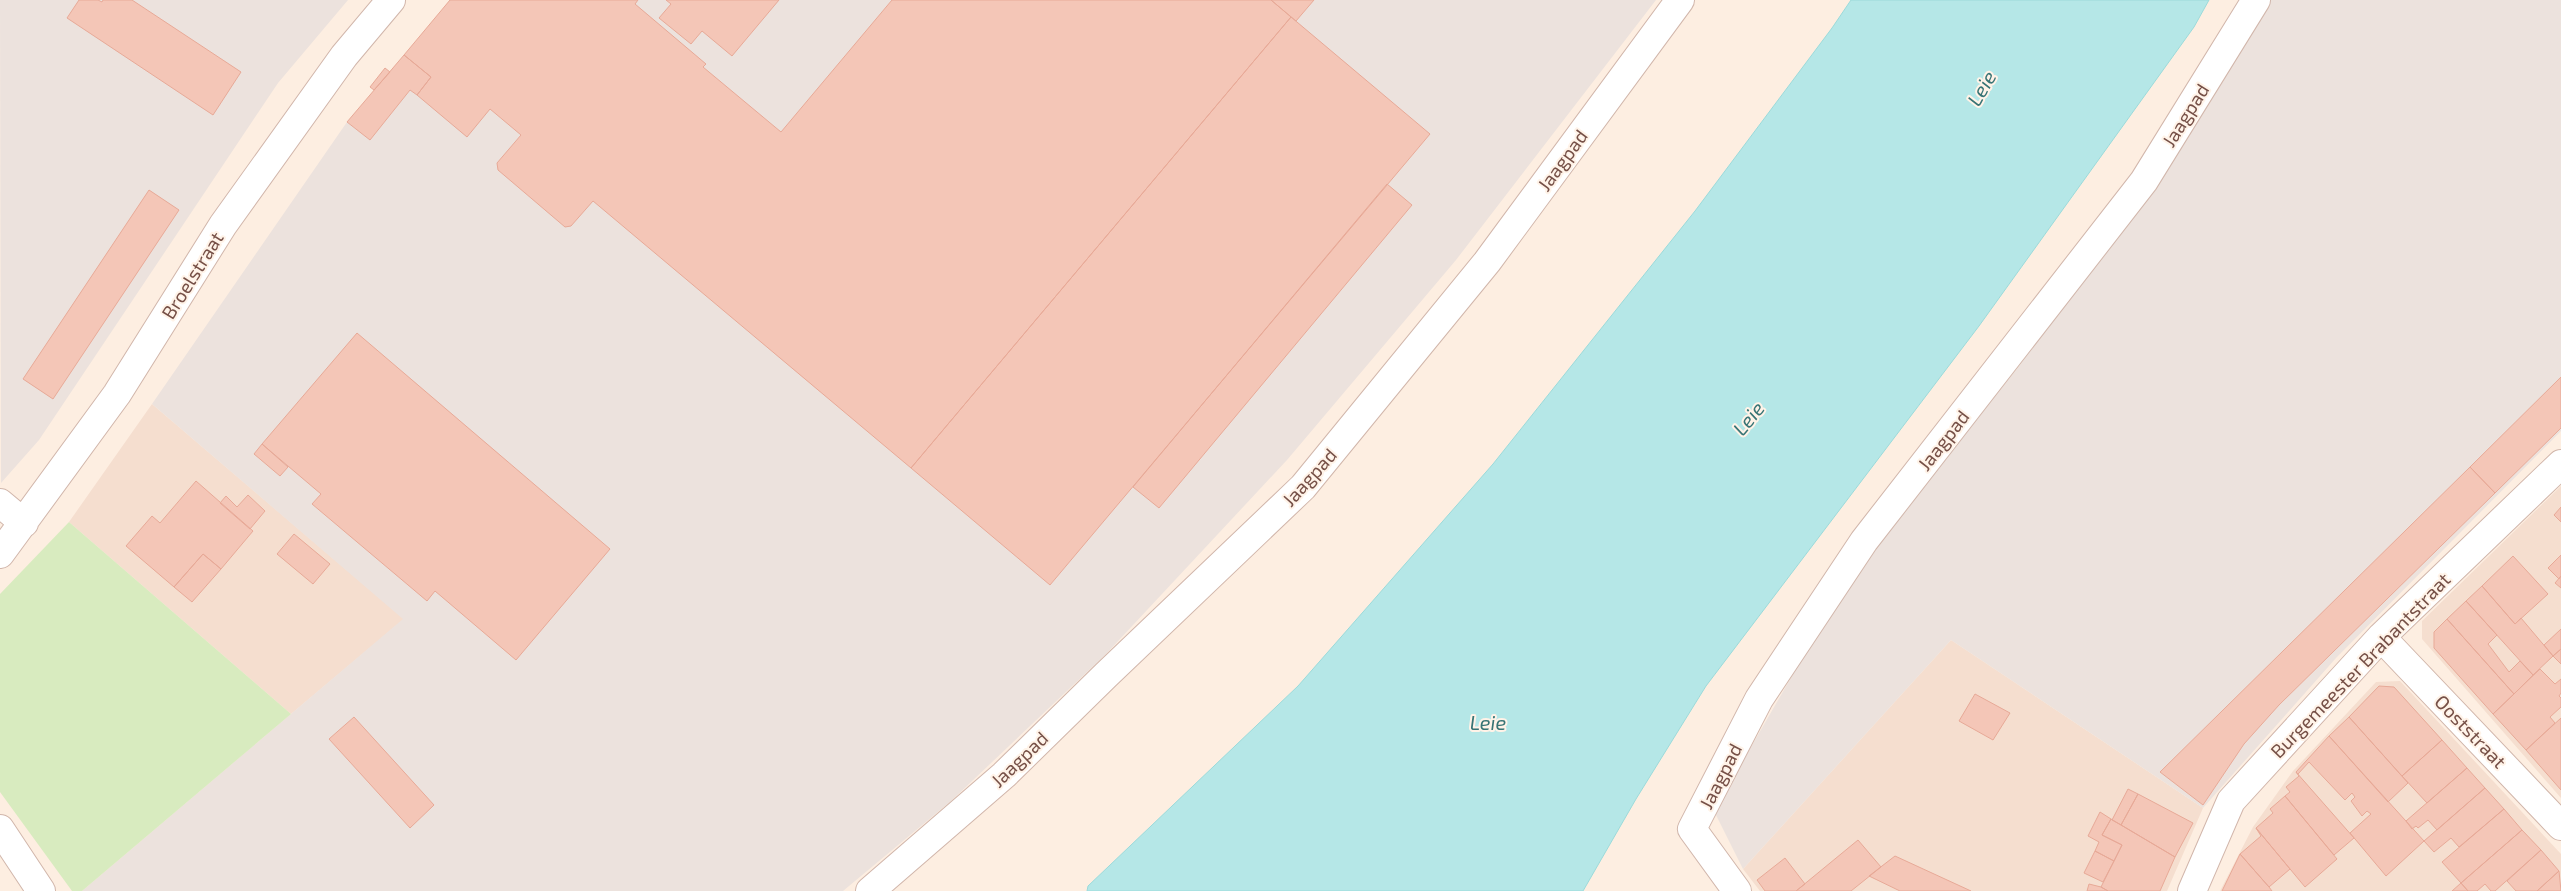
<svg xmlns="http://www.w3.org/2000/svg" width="2561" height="891" viewBox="0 0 2561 891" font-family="'Exo 2',sans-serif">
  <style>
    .residential { fill: #f5decf }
    .industrial { fill: #ece2dd }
    .green { fill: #d8ebbf }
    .water { fill: #b5e7e7; stroke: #9bdada }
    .building { fill: #f4c6b7; stroke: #e7a997 }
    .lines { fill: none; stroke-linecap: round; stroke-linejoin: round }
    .minor-casing { stroke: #d1b6ab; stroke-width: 30 }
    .minor { stroke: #fff; stroke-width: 28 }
    .labels { text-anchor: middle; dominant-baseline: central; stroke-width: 4; stroke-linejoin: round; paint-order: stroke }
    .street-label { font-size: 19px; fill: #765047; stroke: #fff3e8 }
    .water-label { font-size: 20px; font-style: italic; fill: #387475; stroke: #fff3e8 }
  </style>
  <rect width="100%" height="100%" fill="#fdeee1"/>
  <path class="residential" d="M152 404 404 619 291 714 69 522Z
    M2561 486V798L2422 639V621Z
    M1951 640 2203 808 2167 891H1760L1743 869Z
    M2400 681 2561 854V891H2220L2253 827 2293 771 2376 682Z"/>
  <path class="industrial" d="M0 0H348L278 83 39 440 1 483Z
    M450 0H1656L1456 260 1287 460 1106 654 951 801 843 891H82L403 619 152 404 347 122 370 140 410 90Z
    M2269 0H2561V431L2336 658 2203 808 1951 640 1743 869 1714 811 1848 579 2020 365 2242 47Z"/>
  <path class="green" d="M69 522 291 714 82 891H72L0 792V594Z"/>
  <path class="water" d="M1851 0H2209L2194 27 1979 326 1706 686 1636 799 1583 891H1087L1088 886 1298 686 1493 464 1695 211 1832 28Z"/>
  <path class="building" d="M79 0H98L102 2 103 0H132L241 72 213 115 67 18Z
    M450 0H638L635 4 706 64 703 67 781 132 892 0H1271L1291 17 911 468 593 201 571 226 565 227 498 170 497 163 521 135 490 109 467 137 417 95 431 77 404 55Z
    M666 0H779L732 56 702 31 691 44 659 18 671 4Z
    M1271 0H1314L1296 21Z
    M1291 17 1430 134 1050 585 911 468Z
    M404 55 431 77 417 95 410 90 370 140 347 122Z
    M385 68 390 72 374 90 370 87Z
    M1387 184 1412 205 1159 508 1133 487Z
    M149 190 179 210 53 399 23 379Z
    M357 333 610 549 516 660 435 591 427 601 312 504 321 494 262 444Z
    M2561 377V428L2495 493 2470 467Z
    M262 444 288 467 280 476 254 454Z
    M2470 467 2495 493 2279 705 2244 744 2203 805 2160 772Z
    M196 481 253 531 221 569 203 554 174 587 126 546 152 516 160 523Z
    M248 495 265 511 250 529 220 503 226 496 237 507Z
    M2561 507V522L2554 515Z
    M294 534 330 564 313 584 277 554Z
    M203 554 221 569 192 602 174 587Z
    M2561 555V576L2559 579 2548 568Z
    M2513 556 2548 594 2515 624 2482 586Z
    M2561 576V588L2555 583Z
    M2482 586 2515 624 2521 618 2553 656 2533 675 2466 601Z
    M2466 601 2497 635 2488 644 2509 672 2520 661 2533 675 2514 694 2447 619Z
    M2447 619 2514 694 2493 714 2434 648V632Z
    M2561 629V649L2553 656 2544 645Z
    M2561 649V664L2553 656Z
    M2540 669 2555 684 2561 679V693L2559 696 2561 698V707L2550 717 2555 723 2526 750 2493 714Z
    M2379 686 2394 687 2442 740 2402 776 2349 717Z
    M1975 694 2010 713 1993 740 1959 721Z
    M354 717 434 805 410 828 329 739Z
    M2349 717 2408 783 2388 802 2329 736Z
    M2561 718V790L2526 750Z
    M2329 736 2424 841 2386 876 2350 833 2371 814 2367 811 2362 816 2351 801 2355 797 2352 793 2345 800 2309 762 2298 774 2296 772Z
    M2442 740 2467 768 2427 803 2402 776Z
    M2467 768 2485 788 2437 830 2428 820 2418 828 2416 826 2412 829 2406 821Z
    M2296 772 2354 838 2334 855 2285 796 2290 792 2286 787 2299 776Z
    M2485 788 2504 809 2459 847 2451 838 2434 852 2424 841Z
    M2128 789 2138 794 2121 825 2112 820Z
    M2138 794 2193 823 2175 857 2121 825Z
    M2285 796 2337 859 2305 887 2256 828 2273 813 2270 809Z
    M2504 809 2522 830 2461 883 2442 862Z
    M2100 812 2111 819 2102 835 2122 845 2114 861 2095 851 2099 842 2088 836Z
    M2111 819 2175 857 2160 891H2108L2101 887 2122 845 2102 835Z
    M2256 828 2290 869 2269 887 2240 854 2261 836Z
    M2522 830 2541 850 2495 891H2491L2485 884 2477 891H2468L2461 883Z
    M1858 840 1881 867 1851 891H1796Z
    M2541 850 2559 871 2537 891H2516L2507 881Z
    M2095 851 2114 861 2103 882 2084 873Z
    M2240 854 2269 887 2272 891H2222Z
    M1895 856 1971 891H1900L1869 876Z
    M1785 858 1805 884 1796 891H1765L1757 880Z
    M2559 871 2561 891H2537Z
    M2461 883 2468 891H2452Z
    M2089 884 2101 887 2108 891H2087Z"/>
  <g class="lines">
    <defs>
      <path id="minor" d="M0 503 24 523
        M0 554 117 394 223 225 344 56 391 0
        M2381 637 2561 826
        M0 829 41 891
        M870 891 1004 775 1106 675 1303 487 1487 262 1680 0
        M1737 891 1692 829 1759 699 1864 541 2144 181 2256 0
        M2192 891 2231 801 2381 637 2561 464"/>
    </defs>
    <use href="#minor" class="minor-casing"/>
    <use href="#minor" class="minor"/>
  </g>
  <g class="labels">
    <g class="street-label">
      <text transform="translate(2185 115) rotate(-58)">Jaagpad</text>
      <text transform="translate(1562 160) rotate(-54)">Jaagpad</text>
      <text transform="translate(192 275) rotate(-58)">Broelstraat</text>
      <text transform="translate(1943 440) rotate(-52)">Jaagpad</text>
      <text transform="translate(1309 477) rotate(-48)">Jaagpad</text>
      <text transform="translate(2360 665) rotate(-46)">Burgemeester Brabantstraat</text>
      <text transform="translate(2471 731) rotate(46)">Ooststraat</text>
      <text transform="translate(1019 759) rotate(-44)">Jaagpad</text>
      <text transform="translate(1720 776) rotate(-63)">Jaagpad</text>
    </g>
    <g class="water-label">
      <text transform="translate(1981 88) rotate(-60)">Leie</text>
      <text transform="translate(1748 418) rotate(-51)">Leie</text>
      <text x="1488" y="722">Leie</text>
    </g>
  </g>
</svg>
